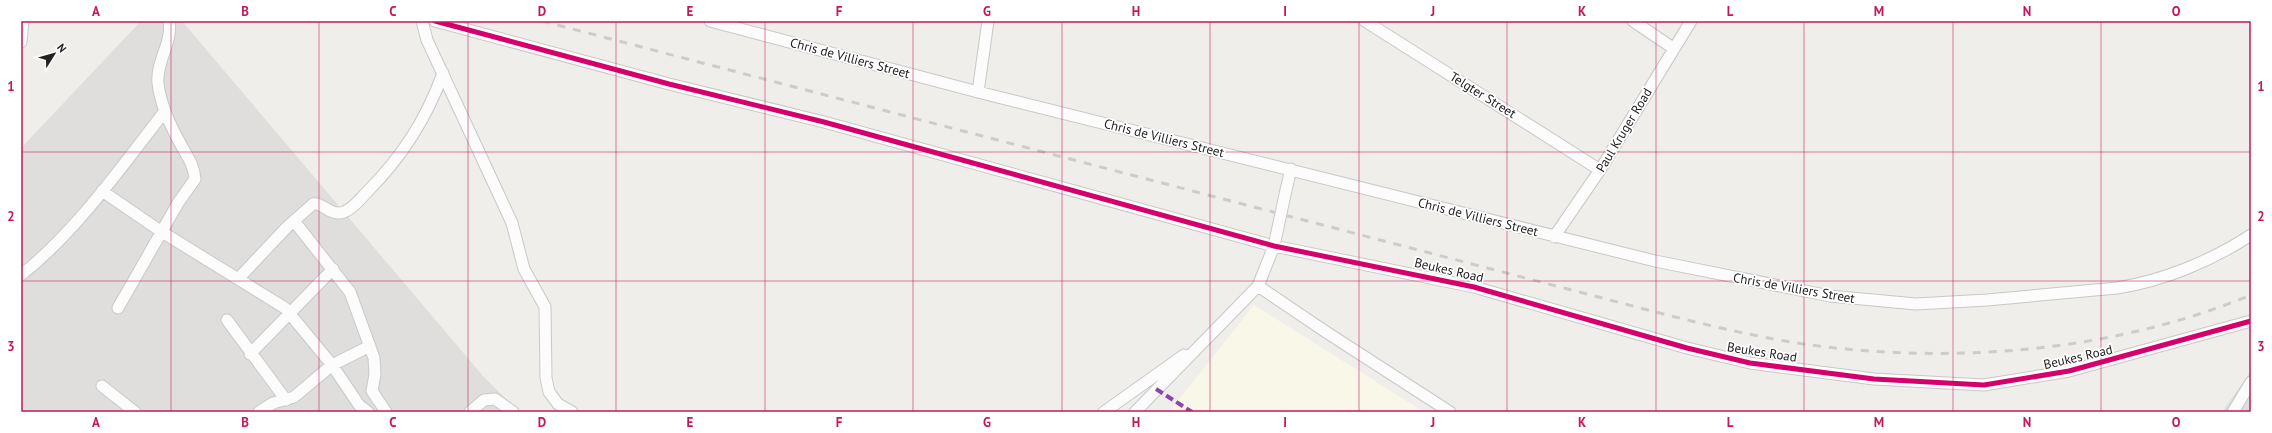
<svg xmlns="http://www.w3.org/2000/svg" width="2272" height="433" viewBox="0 0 2272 433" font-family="'PT Sans',sans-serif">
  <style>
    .residential { fill: #dfdedc }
    .education { fill: #f8f7e8 }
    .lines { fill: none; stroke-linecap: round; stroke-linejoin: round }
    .minor-casing { stroke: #c9c8c7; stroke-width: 13 }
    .minor { stroke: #fdfcfc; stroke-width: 11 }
    .rail { stroke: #ccc; stroke-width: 3; stroke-dasharray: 8 8; stroke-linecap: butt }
    .minor-bridge-casing { stroke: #c9c8c7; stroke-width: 13; stroke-linecap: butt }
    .minor-bridge { stroke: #fdfcfc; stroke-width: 11 }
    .quiet { stroke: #8e44ad; stroke-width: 4; stroke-dasharray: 8 4; stroke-linecap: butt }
    .cycleway-casing { stroke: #fff; stroke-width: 8 }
    .cycleway { stroke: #d6006c; stroke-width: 5 }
    .grid { fill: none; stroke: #c2185b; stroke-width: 1; stroke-opacity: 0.55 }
    .labels { text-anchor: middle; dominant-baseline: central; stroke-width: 3.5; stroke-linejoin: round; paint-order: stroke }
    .street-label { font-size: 13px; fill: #222; stroke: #fff }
    .neatline { fill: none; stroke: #c2185b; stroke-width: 1.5 }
    .grid-label { font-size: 13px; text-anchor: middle; font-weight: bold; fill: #c2185b }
  </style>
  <rect width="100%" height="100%" fill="#f0eeeb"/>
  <path class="residential" d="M141 21H182L483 376 519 412H21V148Z
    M2251 371V412H2222Z"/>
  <path class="education" d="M1254 305 1424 412H1169Z"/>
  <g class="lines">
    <defs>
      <path id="minor" d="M422 21 427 40 512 223 524 269 545 307 546 378 549 392 558 404 572 412
        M435 21 669 84 824 122 1274 246 1474 287 1687 348 1750 363 1874 379 1984 385 2069 371 2251 321
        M710 21 978 92 1655 261 1830 296 1916 304 1987 300 2117 288C2163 281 2211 261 2251 235
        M1365 21 1600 170
        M1633 21 1673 48
        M21 42 23 21
        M978 92 988 21
        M1286 190 1291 169
        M102 191 162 232 285 308 332 365 359 405 368 412
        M294 221 350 292 374 358 375 374 372 391 386 412
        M1554 237 1600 170 1691 21
        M21 275C76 232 122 166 165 111
        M238 279 287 227 313 204C323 202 330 217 344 212 354 208 360 199 367 192 402 157 426 120 443 73
        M1258 286 1326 332 1450 412
        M118 308 178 203 195 179C194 164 186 155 180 143 170 125 160 103 158 83 156 61 173 42 169 21
        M227 320 286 400
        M250 354 333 269
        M102 386 135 412
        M259 412 273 403 294 397 332 365 370 346
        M470 412 484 400 495 399 513 412
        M1104 412 1184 355
        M1135 412 1258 286 1274 246
        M2233 412 2251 382"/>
    </defs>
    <use href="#minor" class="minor-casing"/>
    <use href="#minor" class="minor"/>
    <path class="rail" d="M542 21 1671 316C1728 330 1787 344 1846 349 1981 362 2125 347 2251 295"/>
    <defs>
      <path id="minor-bridge" d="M1274 246 1286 190"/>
    </defs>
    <use href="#minor-bridge" class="minor-bridge-casing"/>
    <use href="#minor-bridge" class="minor-bridge"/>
    <path class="quiet" d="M1156 389 1192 412"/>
    <defs>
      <path id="cycleway" d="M435 21 669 84 824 122 1274 246 1474 287 1687 348 1750 363 1874 379 1984 385 2069 371 2251 321"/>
    </defs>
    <use href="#cycleway" class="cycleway-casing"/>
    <use href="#cycleway" class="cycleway"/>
  </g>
  <path class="grid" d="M171 21V412M319 21V412M468 21V412M616 21V412M765 21V412M913 21V412M1062 21V412M1210 21V412M1359 21V412M1507 21V412M1656 21V412M1804 21V412M1953 21V412M2101 21V412M21 152H2251M21 281H2251"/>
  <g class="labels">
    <g class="street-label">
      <text transform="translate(850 58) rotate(15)">Chris de Villiers Street</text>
      <text transform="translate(1483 95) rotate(32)">Telgter Street</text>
      <text transform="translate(1624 130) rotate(-59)">Paul Kruger Road</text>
      <text transform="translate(1164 138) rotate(14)">Chris de Villiers Street</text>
      <text transform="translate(1478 217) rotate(14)">Chris de Villiers Street</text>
      <text transform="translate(1449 270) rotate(13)">Beukes Road</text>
      <text transform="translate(1794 288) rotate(10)">Chris de Villiers Street</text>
      <text transform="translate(1762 352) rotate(9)">Beukes Road</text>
      <text transform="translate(2078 357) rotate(-13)">Beukes Road</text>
    </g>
  </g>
  <rect width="2272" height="433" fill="none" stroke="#ffffff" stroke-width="44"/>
  <g transform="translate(54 54) rotate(53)" stroke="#ffffff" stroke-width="3" paint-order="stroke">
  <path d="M0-3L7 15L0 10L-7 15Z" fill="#222222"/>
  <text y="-6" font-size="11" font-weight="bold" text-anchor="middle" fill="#222222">N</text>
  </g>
  <rect x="22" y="22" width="2228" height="389" class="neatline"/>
  <g class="grid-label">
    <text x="96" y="16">A</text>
    <text x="245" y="16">B</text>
    <text x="393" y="16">C</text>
    <text x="542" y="16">D</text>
    <text x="690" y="16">E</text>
    <text x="839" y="16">F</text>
    <text x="987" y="16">G</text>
    <text x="1136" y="16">H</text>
    <text x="1285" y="16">I</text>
    <text x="1433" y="16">J</text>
    <text x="1582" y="16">K</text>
    <text x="1730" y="16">L</text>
    <text x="1879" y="16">M</text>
    <text x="2027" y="16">N</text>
    <text x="2176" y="16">O</text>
    <text x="11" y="91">1</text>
    <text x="2261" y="91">1</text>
    <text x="11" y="221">2</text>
    <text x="2261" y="221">2</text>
    <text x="11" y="351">3</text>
    <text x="2261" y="351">3</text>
    <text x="96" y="427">A</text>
    <text x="245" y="427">B</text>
    <text x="393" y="427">C</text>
    <text x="542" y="427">D</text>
    <text x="690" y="427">E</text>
    <text x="839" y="427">F</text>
    <text x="987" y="427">G</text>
    <text x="1136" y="427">H</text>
    <text x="1285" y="427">I</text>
    <text x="1433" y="427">J</text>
    <text x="1582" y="427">K</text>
    <text x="1730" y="427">L</text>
    <text x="1879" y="427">M</text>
    <text x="2027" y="427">N</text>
    <text x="2176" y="427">O</text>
  </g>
</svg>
